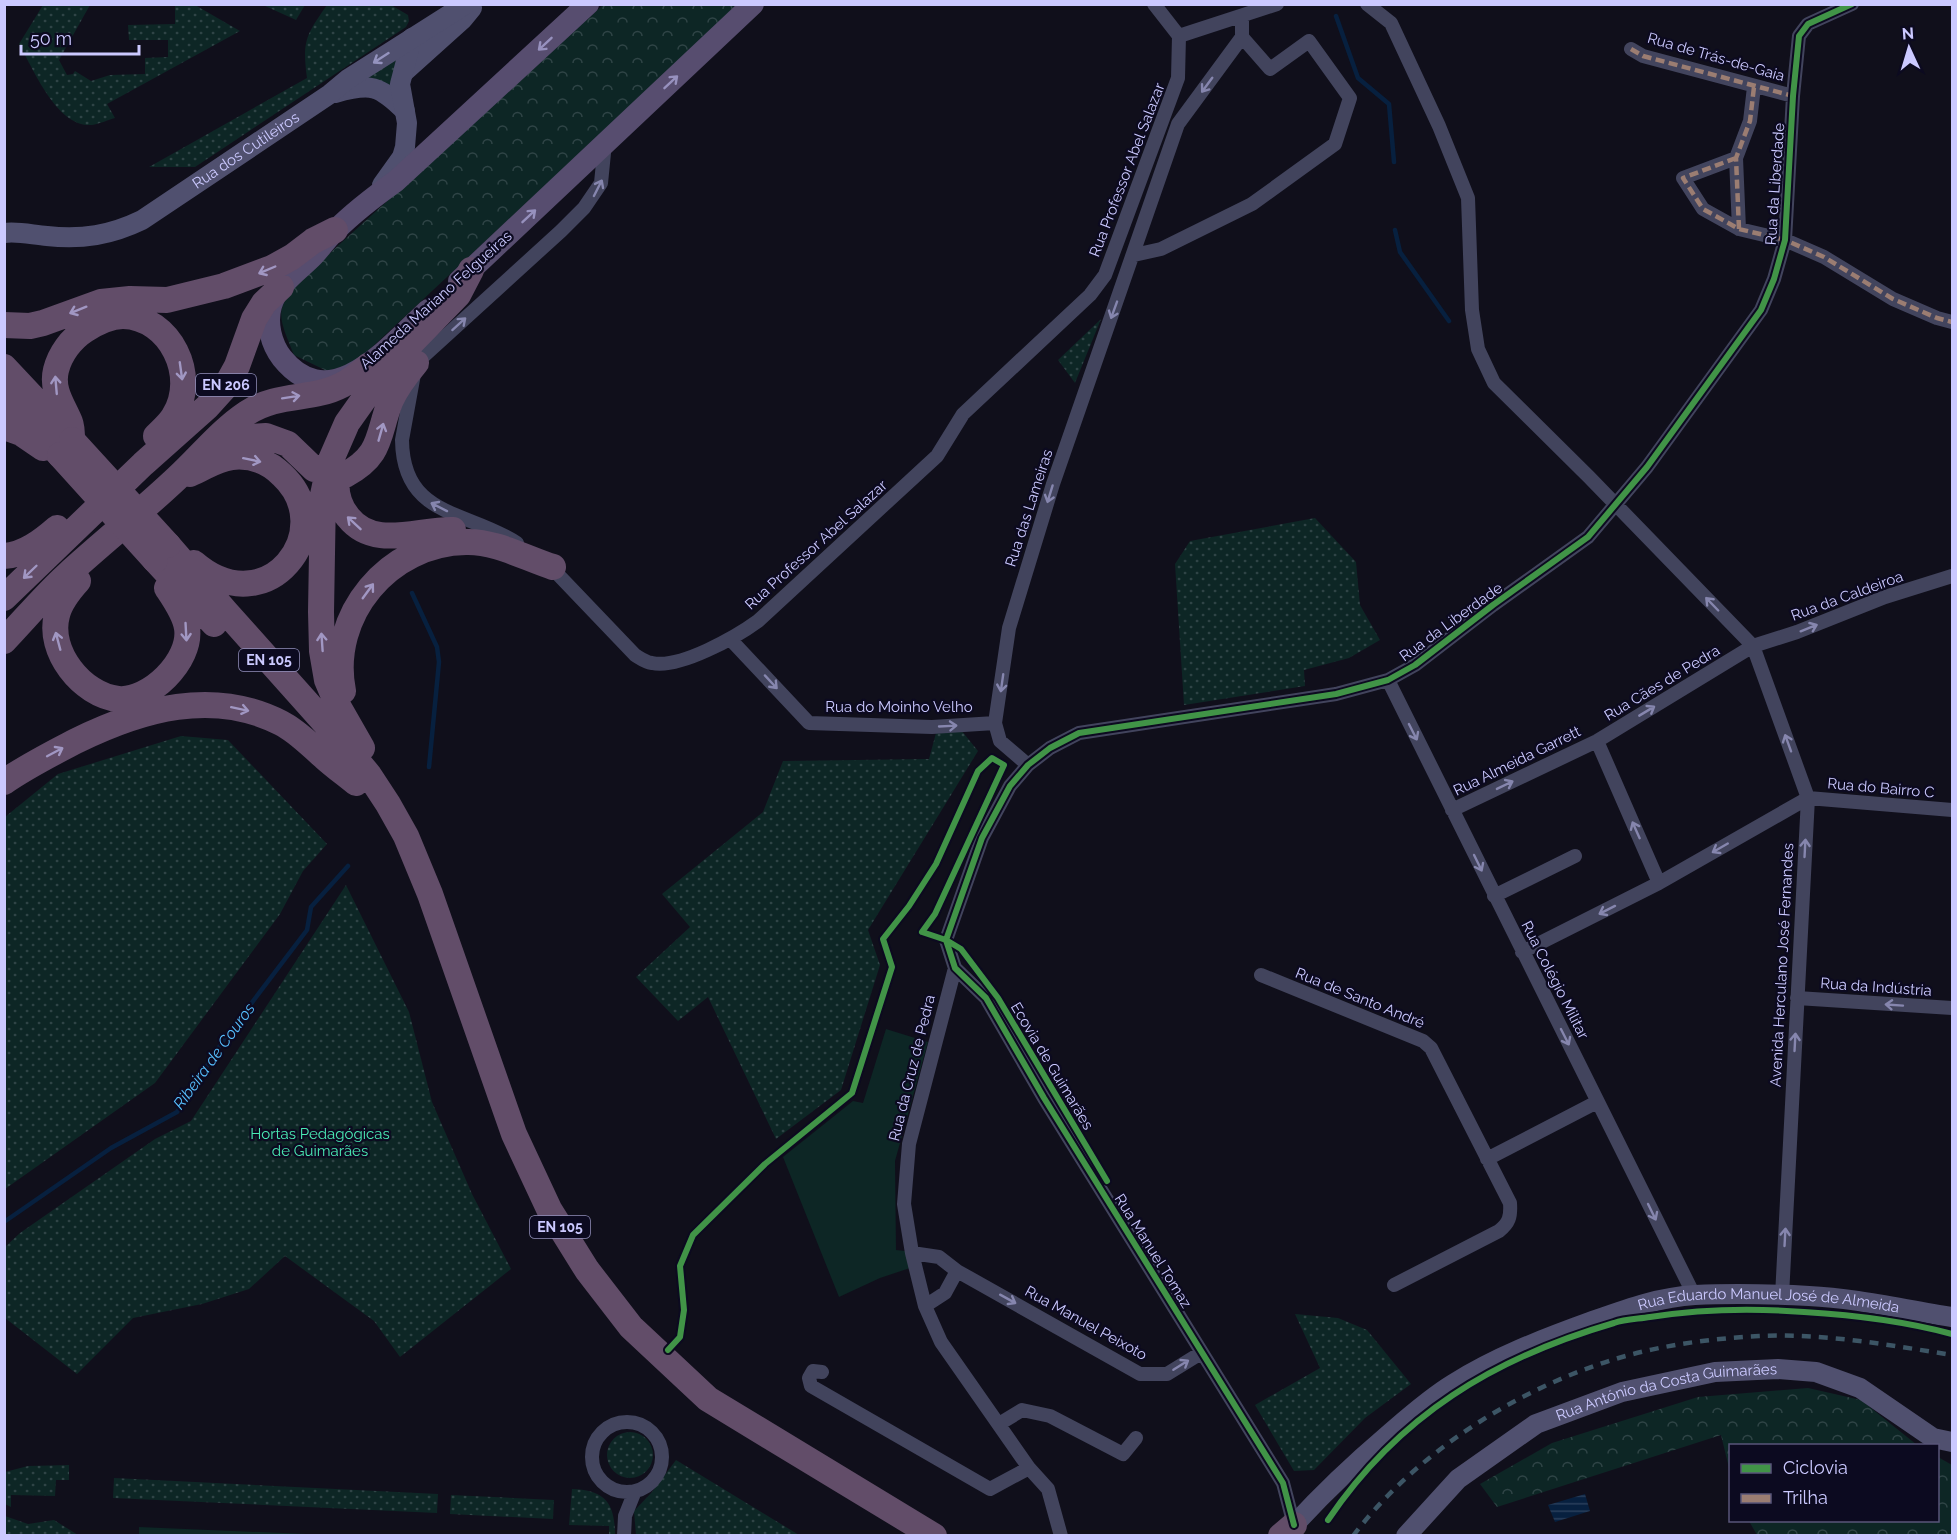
<svg xmlns="http://www.w3.org/2000/svg" width="1957" height="1540" viewBox="0 0 1957 1540" font-family="Raleway,sans-serif">
  <style>
    .grass { fill: url(#grass-dots) }
    .forest { fill: url(#forest-crowns) }
    .pitch { fill: #0d2625 }
    .water { fill: url(#water-rules) }
    .lines { fill: none; stroke-linecap: round; stroke-linejoin: round }
    .stream { stroke: #07203f; stroke-width: 4.5 }
    .street { stroke: #42445d; stroke-width: 14 }
    .secondary { stroke: #50506f; stroke-width: 20 }
    .primary { stroke: #574d6f; stroke-width: 22 }
    .highway { stroke: #624d69; stroke-width: 26 }
    .rail { stroke: #3c5565; stroke-width: 4.5; stroke-dasharray: 9 8; stroke-linecap: butt }
    .highway-bridge { stroke: #624d69; stroke-width: 26 }
    .quiet { stroke: #9b7d72; stroke-width: 4.5; stroke-dasharray: 9 4.5; stroke-linecap: butt }
    .cycleway-casing { stroke: #0c0a20; stroke-width: 10 }
    .cycleway { stroke: #419447; stroke-width: 6 }
    .oneway { stroke: #9791be }
    .oneway2 { stroke: #9493be }
    .oneway3 { stroke: #8686ae }
    .oneway4 { stroke: #a197c3 }
    .labels { text-anchor: middle; dominant-baseline: central; stroke-width: 4.5; stroke-linejoin: round; paint-order: stroke }
    .shield { fill: #0c0a20; stroke: #9290bc; stroke-width: 1.5 }
    .shield-label { font-size: 14px; font-weight: bold; fill: #cbc9ff }
    .street-label { font-size: 15px; fill: #cbc9ff; stroke: #0c0a20 }
    .park-label { font-size: 15px; fill: #4aeab4; stroke: #0c0a20 }
    .water-label { font-size: 16px; font-style: italic; fill: #57c0ff; stroke: #0c0a20 }
  </style>
  <defs>
    <pattern id="grass-dots" width="8" height="8" patternUnits="userSpaceOnUse" patternTransform="scale(1.5)"><rect width="8" height="8" fill="#0d2625"/><path d="M2 2h.1M6 6h.1" fill="none" stroke="#2f4446" stroke-width="1.8" stroke-linecap="round"/></pattern>
    <pattern id="forest-crowns" width="20" height="18" patternUnits="userSpaceOnUse" patternTransform="scale(1.5)"><rect width="20" height="18" fill="#0d2625"/><path d="M2 6a3 3 0 1 1 6 0M12 15a3 3 0 1 1 6 0" fill="none" stroke="#2f4446"/></pattern>
    <pattern id="water-rules" width="6" height="5" patternUnits="userSpaceOnUse" patternTransform="scale(1.5)"><rect width="6" height="5" fill="#07203f"/><path d="M0 2.5h6" fill="none" stroke="#2a3f5c"/></pattern>
  </defs>
  <rect width="100%" height="100%" fill="#100f1b"/>
  <path class="grass" d="M43 5H90L59 60 67 75 73 74 75 71 91 81 110 75 145 74V58L168 57V40H129L128 25 175 24V5H195L240 31 107 104 115 118C108 120 99 124 92 125 57 128 34 70 19 44Z
    M263 5 305 4V5L296 20Z
    M327 5H391L408 15 409 21 406 27 195 167H149L307 78C302 41 306 35 327 5Z
    M406 48 394 89 360 77Z
    M1101 319 1075 383 1058 360Z
    M1315 518 1356 562 1360 605 1380 640 1349 658 1304 670 1305 686 1184 705 1175 564 1190 541Z
    M961 730 978 751 868 930 880 965 841 1090 776 1139 708 997 678 1021 636 977 690 927 662 894 763 812 783 761 929 759 936 733Z
    M181 736 228 740 327 844 303 871 280 914 155 1083 5 1189V817L58 774Z
    M346 885 409 1012 432 1102 472 1194 511 1269 400 1357 374 1321 285 1256 249 1289 202 1304 133 1318 77 1374 5 1318V1247L20 1233 155 1139 191 1121Z
    M1295 1314 1338 1318 1367 1330 1411 1384 1365 1418 1314 1470 1294 1471 1255 1405 1320 1368Z
    M607 1455a23 23 0 1 1 46 0a23 23 0 1 1-46 0Z
    M676 1460 799 1535H636L634 1511 652 1492Z
    M69 1465V1480H56L55 1496 11 1495V1507L5 1504V1472L28 1466Z
    M114 1478 438 1494 437 1513 113 1498Z
    M572 1489C604 1490 615 1502 615 1535H609V1526L569 1525Z
    M451 1495 554 1500 553 1519 450 1514Z
    M5 1516 28 1524 54 1520 78 1535H5Z"/>
  <path class="forest" d="M603 5H738L355 363 327 371 294 355C276 311 274 309 308 273Z
    M1808 1388 1861 1400 1917 1445 1730 1446V1472L1721 1435 1497 1507 1480 1484 1552 1443 1698 1397Z
    M1938 1457 1952 1465V1535H1757L1749 1521 1938 1520Z"/>
  <path class="pitch" d="M886 1029 928 1042 895 1161 896 1250 905 1251 910 1268 880 1278 839 1297 783 1157 853 1101 863 1103Z
    M139 1527 331 1535H139Z"/>
  <path class="water" d="M1585 1494 1590 1511 1555 1522 1548 1505Z"/>
  <g class="lines">
    <path class="stream" d="M1336 16 1358 78 1389 104 1394 162
      M1395 230 1400 252 1449 321
      M412 593 437 647 439 662 429 767
      M4 1222 111 1148 177 1112 225 1038 307 930 311 907 348 866"/>
    <path class="street" d="M1154 4 1179 36
      M1367 4 1391 23 1439 126 1468 198 1472 310 1478 349 1494 383 1589 477 1753 646 1808 798 1782 1296
      M1179 36 1277 4
      M1631 49 1643 56 1793 96
      M1736 158 1683 178 1703 209 1739 229 1785 240 1824 257 1893 299 1937 318 1952 322
      M1739 229 1736 158 1750 121 1754 87
      M1134 255 1161 249 1252 204 1335 144 1350 98 1309 41 1270 69 1242 37V16
      M517 543C467 510 403 518 402 440L416 363 561 231 584 208 601 183 605 143
      M548 564 635 655C640 658 645 662 652 663 680 669 736 637 758 621L937 456 963 414 1090 295 1105 275 1178 78 1179 36
      M731 640 809 723 932 727 995 723
      M1388 680 1694 1295
      M1597 741 1659 883
      M1028 765 1000 741 995 723 1009 628 1053 484 1178 124 1242 37
      M1808 798 1952 810
      M1452 810 1597 741 1753 646 1797 632 1885 597 1952 576
      M1494 896 1575 856
      M1522 952 1659 883 1808 798
      M955 968 909 1144 904 1204 912 1253 925 1306 941 1342 1029 1468 1048 1489 1061 1536
      M1261 975 1423 1041 1431 1048 1510 1203C1511 1217 1509 1223 1499 1231L1394 1285
      M1797 998 1952 1008
      M1487 1159 1597 1102
      M912 1253 939 1257 957 1271 945 1293 925 1306
      M957 1271 1140 1374H1167L1201 1353
      M822 1372 813 1371 809 1378 811 1386 990 1489 1029 1468
      M592 1457a35 35 0 1 1 70 0a35 35 0 1 1-70 0Z
      M999 1424 1022 1410 1050 1416 1123 1454 1136 1438
      M1294 1525 1283 1483 1044 1098 986 998 955 968 946 940 982 838 1010 786 1028 765 1050 748 1079 733 1336 694 1388 680 1415 665 1493 605 1588 537 1647 467 1761 310 1774 279 1785 240 1793 96 1799 36 1808 24 1852 4
      M624 1536 625 1516 635 1491"/>
    <g class="secondary">
      <path d="M404 72 463 19 472 8"/>
      <path d="M335 93C371 83 379 85 405 111"/>
      <path d="M382 185 402 157 405 147 407 123 400 84 412 38"/>
      <path id="s1" d="M4 233C18 231 33 235 47 236 82 240 111 235 142 220L330 94 348 79 466 4"/>
      <path id="s2" d="M1294 1525C1324 1492 1355 1463 1389 1434 1410 1416 1430 1398 1453 1384 1496 1357 1543 1339 1590 1322 1624 1310 1658 1297 1695 1295 1732 1293 1772 1294 1809 1296 1857 1298 1905 1310 1952 1317"/>
      <path id="s3" d="M1406 1536 1458 1479 1536 1424 1622 1392 1715 1372 1778 1369 1816 1372 1860 1388 1933 1438 1952 1442"/>
    </g>
    <path class="primary" d="M459 281 753 4
      M428 310C391 344 331 419 282 358 271 344 266 323 271 306 277 285 297 272 312 257 320 249 327 238 336 230 354 212 375 196 396 181L588 4"/>
    <path class="highway" d="M4 325 30 326 43 323 101 302 130 299 167 300 224 286 272 268 292 257 313 241 335 230
      M4 367 66 433
      M10 399 60 455
      M4 427 21 433 43 448
      M72 440C72 434 72 427 70 422 63 405 51 390 56 370 60 354 71 339 85 330 96 323 109 316 123 316 170 317 199 376 174 416 170 423 162 430 156 436
      M216 457 229 444 239 438 266 436 288 444 314 469
      M190 474C205 468 215 459 232 457 251 455 269 462 282 475 341 530 267 626 194 563
      M337 474C335 490 337 504 348 517 374 550 417 529 453 530
      M345 475C382 455 377 437 390 402 396 388 406 375 416 363
      M168 545 226 612 334 733 369 775 388 804 406 836 430 894 514 1134 549 1209 587 1270 631 1327 708 1399 934 1536
      M4 556C24 555 42 541 57 528
      M155 560 214 624
      M78 581C69 591 60 602 57 615 47 651 82 695 118 699 149 702 192 661 187 628 185 614 175 600 167 588
      M4 598 143 464 207 407 226 386 237 366 254 319 264 303 281 287
      M4 641C25 619 45 595 67 575 103 542 141 512 177 478 200 457 220 431 247 413 279 392 312 401 342 385 352 380 360 373 368 366
      M343 691C328 615 389 543 466 542 495 541 525 558 553 567
      M362 748 338 706 327 680 322 651 321 612 323 495 330 462 347 423 369 392 385 370 458 295 471 270
      M4 782C27 766 51 754 76 741 141 709 213 688 281 723 297 731 310 745 324 757 334 766 345 774 356 783
      M1281 1536 1294 1525"/>
    <path class="rail" d="M1353 1536C1412 1458 1503 1398 1594 1366 1647 1347 1703 1339 1759 1336 1823 1333 1889 1345 1952 1355"/>
    <path class="highway-bridge" d="M72 440 168 545
      M60 455 155 560"/>
    <path class="quiet" d="M1631 49 1643 56 1793 96
      M1736 158 1683 178 1703 209 1739 229 1785 240 1824 257 1893 299 1937 318 1952 322
      M1739 229 1736 158 1750 121 1754 87"/>
    <defs>
      <path id="cycleway" d="M668 1350 680 1337 684 1310 680 1266 693 1235 765 1164 852 1093 892 967 883 939 909 906 936 864 978 771 992 758 1004 765 935 914 922 932 946 940 961 949 998 998 1107 1181
        M1328 1520C1399 1415 1494 1358 1614 1323 1625 1319 1638 1319 1650 1317 1701 1309 1753 1308 1804 1312 1854 1315 1904 1321 1952 1334
        M1294 1525 1283 1483 1044 1098 986 998 955 968 946 940 982 838 1010 786 1028 765 1050 748 1079 733 1336 694 1388 680 1415 665 1493 605 1588 537 1647 467 1761 310 1774 279 1785 240 1793 96 1799 36 1808 24 1852 4"/>
    </defs>
    <use href="#cycleway" class="cycleway-casing"/>
    <use href="#cycleway" class="cycleway"/>
  </g>
  <defs><path id="oneway-shaft" d="M-6 0H5M1.5-3L5.5 0L1.5 3" fill="none" stroke-width="1.6" stroke-linecap="round" stroke-linejoin="round" transform="scale(1.5)"/></defs>
  <g class="oneway">
    <use href="#oneway-shaft" transform="translate(545 44) rotate(137)"/>
    <use href="#oneway-shaft" transform="translate(671 82) rotate(-43)"/>
    <use href="#oneway-shaft" transform="translate(529 216) rotate(-43)"/>
  </g>
  <use class="oneway2" href="#oneway-shaft" transform="translate(381 58) rotate(147)"/>
  <g class="oneway3">
    <use href="#oneway-shaft" transform="translate(1207 85) rotate(126)"/>
    <use href="#oneway-shaft" transform="translate(598 188) rotate(-63)"/>
    <use href="#oneway-shaft" transform="translate(1114 310) rotate(110)"/>
    <use href="#oneway-shaft" transform="translate(459 324) rotate(-42)"/>
    <use href="#oneway-shaft" transform="translate(1050 494) rotate(107)"/>
    <use href="#oneway-shaft" transform="translate(439 507) rotate(-153)"/>
    <use href="#oneway-shaft" transform="translate(1712 604) rotate(-134)"/>
    <use href="#oneway-shaft" transform="translate(1809 628) rotate(-22)"/>
    <use href="#oneway-shaft" transform="translate(771 682) rotate(47)"/>
    <use href="#oneway-shaft" transform="translate(1002 683) rotate(98)"/>
    <use href="#oneway-shaft" transform="translate(1647 711) rotate(-31)"/>
    <use href="#oneway-shaft" transform="translate(948 726) rotate(-3)"/>
    <use href="#oneway-shaft" transform="translate(1413 732) rotate(63)"/>
    <use href="#oneway-shaft" transform="translate(1788 743) rotate(-110)"/>
    <use href="#oneway-shaft" transform="translate(1505 785) rotate(-26)"/>
    <use href="#oneway-shaft" transform="translate(1636 830) rotate(-114)"/>
    <use href="#oneway-shaft" transform="translate(1720 848) rotate(150)"/>
    <use href="#oneway-shaft" transform="translate(1805 848) rotate(-87)"/>
    <use href="#oneway-shaft" transform="translate(1478 863) rotate(64)"/>
    <use href="#oneway-shaft" transform="translate(1607 910) rotate(153)"/>
    <use href="#oneway-shaft" transform="translate(1894 1005) rotate(-176)"/>
    <use href="#oneway-shaft" transform="translate(1565 1037) rotate(63)"/>
    <use href="#oneway-shaft" transform="translate(1795 1042) rotate(-87)"/>
    <use href="#oneway-shaft" transform="translate(1652 1212) rotate(64)"/>
    <use href="#oneway-shaft" transform="translate(1785 1237) rotate(-87)"/>
    <use href="#oneway-shaft" transform="translate(1008 1299) rotate(29)"/>
    <use href="#oneway-shaft" transform="translate(1181 1365) rotate(-32)"/>
  </g>
  <g class="oneway4">
    <use href="#oneway-shaft" transform="translate(267 270) rotate(157)"/>
    <use href="#oneway-shaft" transform="translate(78 310) rotate(158)"/>
    <use href="#oneway-shaft" transform="translate(181 371) rotate(82)"/>
    <use href="#oneway-shaft" transform="translate(56 385) rotate(-95)"/>
    <use href="#oneway-shaft" transform="translate(291 397) rotate(-9)"/>
    <use href="#oneway-shaft" transform="translate(381 432) rotate(-74)"/>
    <use href="#oneway-shaft" transform="translate(252 460) rotate(12)"/>
    <use href="#oneway-shaft" transform="translate(354 523) rotate(-137)"/>
    <use href="#oneway-shaft" transform="translate(30 572) rotate(136)"/>
    <use href="#oneway-shaft" transform="translate(368 591) rotate(-54)"/>
    <use href="#oneway-shaft" transform="translate(186 632) rotate(87)"/>
    <use href="#oneway-shaft" transform="translate(58 641) rotate(-105)"/>
    <use href="#oneway-shaft" transform="translate(322 642) rotate(-94)"/>
    <use href="#oneway-shaft" transform="translate(240 709) rotate(12)"/>
    <use href="#oneway-shaft" transform="translate(55 752) rotate(-28)"/>
  </g>
  <g class="labels">
    <g class="shield">
      <rect x="196" y="374" width="60" height="22" rx="4.5"/>
      <rect x="239" y="649" width="60" height="22" rx="4.5"/>
      <rect x="530" y="1216" width="60" height="22" rx="4.5"/>
    </g>
    <g class="shield-label">
      <text x="226" y="385">EN 206</text>
      <text x="269" y="660">EN 105</text>
      <text x="560" y="1227">EN 105</text>
    </g>
    <g class="street-label">
      <text transform="translate(1716 57) rotate(16)">Rua de Trás-de-Gaia</text>
      <text stroke="none"><textPath href="#s1" startOffset="266">Rua dos Cutileiros</textPath></text>
      <text transform="translate(1127 170) rotate(-69)">Rua Professor Abel Salazar</text>
      <text transform="translate(1775 184) rotate(-86)">Rua da Liberdade</text>
      <text transform="translate(436 300) rotate(-42)">Alameda Mariano Felgueiras</text>
      <text transform="translate(1029 508) rotate(-72)">Rua das Lameiras</text>
      <text transform="translate(816 545) rotate(-42)">Rua Professor Abel Salazar</text>
      <text transform="translate(1847 596) rotate(-20)">Rua da Caldeiroa</text>
      <text transform="translate(1451 622) rotate(-36)">Rua da Liberdade</text>
      <text transform="translate(1662 683) rotate(-31)">Rua Cães de Pedra</text>
      <text x="899" y="707">Rua do Moinho Velho</text>
      <text transform="translate(1517 761) rotate(-26)">Rua Almeida Garrett</text>
      <text transform="translate(1881 788) rotate(5)">Rua do Bairro C</text>
      <text transform="translate(1782 965) rotate(-87)">Avenida Herculano José Fernandes</text>
      <text transform="translate(1555 980) rotate(63)">Rua Colégio Militar</text>
      <text transform="translate(1876 987) rotate(4)">Rua da Indústria</text>
      <text transform="translate(1360 998) rotate(22)">Rua de Santo André</text>
      <text transform="translate(1052 1066) rotate(59)">Ecovia de Guimarães</text>
      <text transform="translate(912 1068) rotate(-76)">Rua da Cruz de Pedra</text>
      <text transform="translate(1153 1251) rotate(58)">Rua Manuel Tomaz</text>
      <text stroke="none"><textPath href="#s2" startOffset="546">Rua Eduardo Manuel José de Almeida</textPath></text>
      <text transform="translate(1086 1323) rotate(29)">Rua Manuel Peixoto</text>
      <text stroke="none"><textPath href="#s3" startOffset="308">Rua António da Costa Guimarães</textPath></text>
    </g>
    <g class="park-label">
      <text x="320" y="1134">Hortas Pedagógicas<tspan x="320" dy="17">de Guimarães</tspan></text>
    </g>
    <g class="water-label">
      <text transform="translate(214 1056) rotate(-54)">Ribeira de Couros</text>
    </g>
  </g>
  <rect width="1957" height="1540" fill="none" stroke="#cbc9ff" stroke-width="12"/>
  <rect x="1729" y="1444" width="210" height="78" fill="#0c0a20" stroke="#585679" stroke-width="1.5"/>
  <rect x="1741" y="1464" width="30" height="9" fill="#419447" stroke="#585679" stroke-width="1.5"/>
  <text x="1783" y="1474" font-size="18" fill="#cbc9ff">Ciclovia</text>
  <rect x="1741" y="1494" width="30" height="9" fill="#9b7d72" stroke="#585679" stroke-width="1.5"/>
  <text x="1783" y="1504" font-size="18" fill="#cbc9ff">Trilha</text>
  <g transform="translate(1909 48) rotate(356)" stroke="#0c0a20" stroke-width="4.5" paint-order="stroke">
  <path d="M0-4.5L10 22L0 15L-10 22Z" fill="#cbc9ff"/>
  <text y="-9" font-size="16" font-weight="bold" text-anchor="middle" fill="#cbc9ff">N</text>
  </g>
  <path d="M21 45v9h118v-9" fill="none" stroke="#cbc9ff" stroke-width="3"/>
  <text x="30" y="45" font-size="18" fill="#cbc9ff" stroke="#0c0a20" stroke-width="4.5" paint-order="stroke">50 m</text>
</svg>
